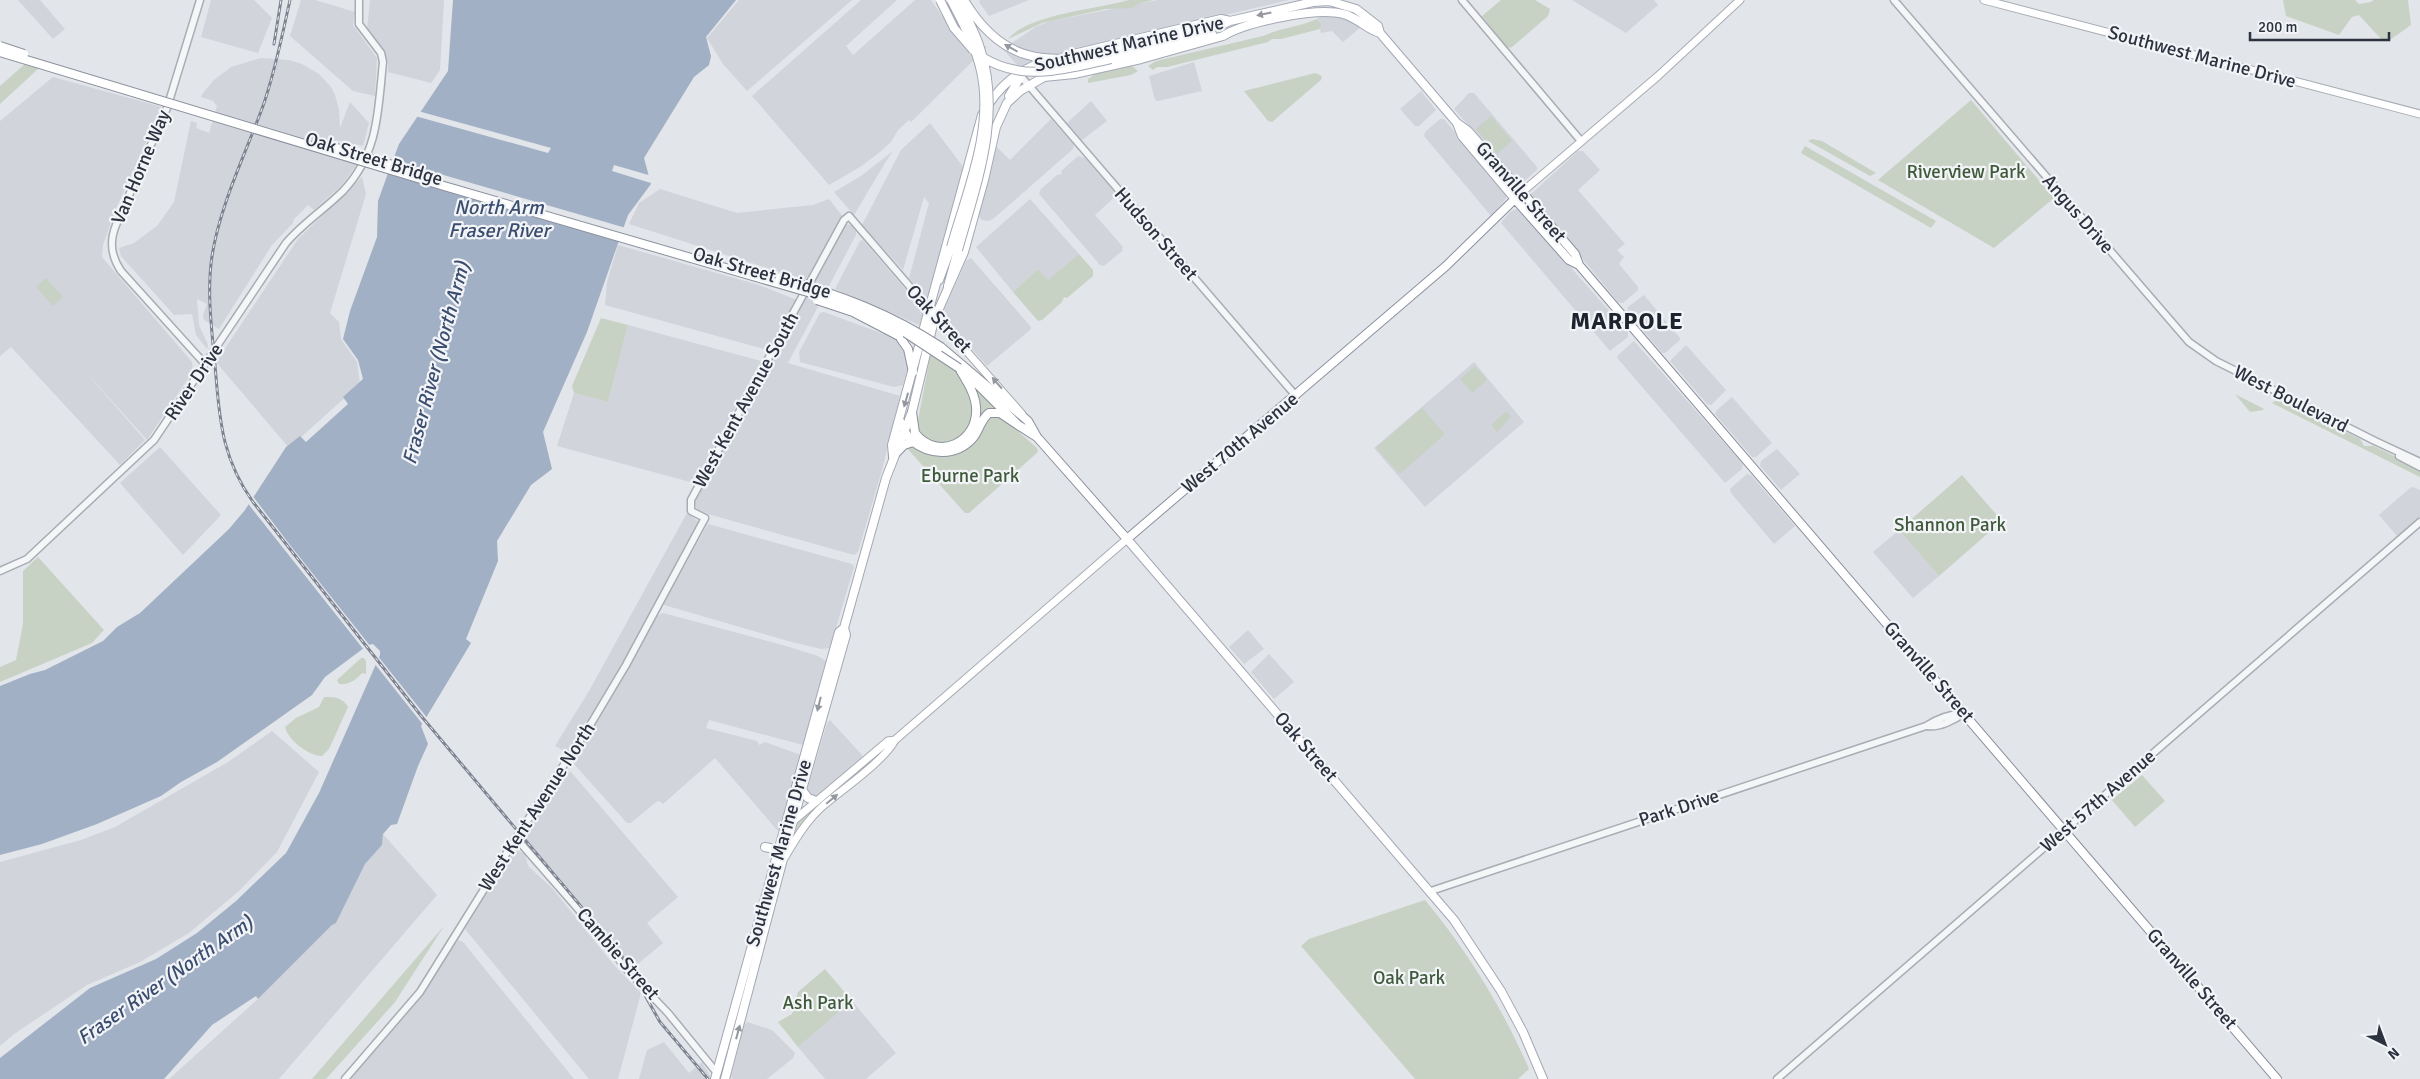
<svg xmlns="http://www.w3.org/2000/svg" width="2420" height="1079" viewBox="0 0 2420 1079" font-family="Signika,sans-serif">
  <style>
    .built { fill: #d1d4db }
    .green { fill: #c7d2c5 }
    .water { fill: #a2b0c5 }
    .pier { fill: #e2e5e9 }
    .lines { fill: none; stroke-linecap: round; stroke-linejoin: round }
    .tertiary-casing { stroke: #a8acb3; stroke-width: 9 }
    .secondary-casing { stroke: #a8acb3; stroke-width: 9 }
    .primary-casing { stroke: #a3a8b4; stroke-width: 10 }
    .trunk-casing { stroke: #8b919e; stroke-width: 10 }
    .tertiary { stroke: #f5f6f8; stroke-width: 6 }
    .secondary { stroke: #fff; stroke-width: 7 }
    .primary { stroke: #fff; stroke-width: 8 }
    .trunk { stroke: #fff; stroke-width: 8 }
    .rail-casing { stroke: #7e8391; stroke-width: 3 }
    .rail { stroke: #f2f4f7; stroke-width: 1; stroke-dasharray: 4; stroke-linecap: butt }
    .primary-bridge-casing { stroke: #a3a8b4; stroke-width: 10; stroke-linecap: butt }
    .trunk-bridge-casing { stroke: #8b919e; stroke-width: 10; stroke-linecap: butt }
    .primary-bridge { stroke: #fff; stroke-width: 8 }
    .trunk-bridge { stroke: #fff; stroke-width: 8 }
    .oneway { fill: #96989f }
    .labels { text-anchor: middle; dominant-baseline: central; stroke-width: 4.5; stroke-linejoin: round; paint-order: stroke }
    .street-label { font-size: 19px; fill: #2c323f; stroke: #f2f4f7 }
    .park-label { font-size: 19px; fill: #3f5a3b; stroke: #f2f4f7 }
    .water-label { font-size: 20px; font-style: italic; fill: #3b4e6f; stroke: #f2f4f7 }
    .district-label { font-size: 24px; font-weight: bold; letter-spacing: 1px; fill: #1e2330; stroke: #f2f4f7 }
  </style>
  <rect width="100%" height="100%" fill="#e2e5e9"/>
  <path class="built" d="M18 0H40L65 29 53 39Z
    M211 0H254L272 18 258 53 201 37Z
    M301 0H315L355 12 353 25 377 58 375 96 353 91 290 36Z
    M370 0H444L440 70 431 83 388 72V62L367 30Z
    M739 0H852L747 91 723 64 707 38Z
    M861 0H897L846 46 853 55 915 0H931L954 33 987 47 911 122 909 120 898 130 891 142 880 152 860 167 829 185 752 96Z
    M980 0H1029L989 16 979 2Z
    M1158 0H1289L1055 55 1023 66 1017 65 1003 49 1037 26 1051 21Z
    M1572 0H1654L1658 5 1626 33Z
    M1317 16 1340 17 1361 27 1343 42 1332 31 1321 33Z
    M261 58 289 60 302 64 319 74 331 87 335 95 339 110 340 128 350 102 369 123 363 146 336 140 330 154 357 164 342 185 314 210 308 205 294 219 293 223 272 245 219 329 204 320 203 315 207 304 197 299 199 325 208 345 207 349 196 335 192 314 174 315 121 256 119 248 134 243 157 226 174 202 191 121 197 123 196 128 209 133 217 106 213 101 201 97 203 93 214 80 231 67Z
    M1194 62 1202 91 1158 101 1155 100 1149 76Z
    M53 77 162 107 115 211 103 245 102 257 192 362 193 371 147 440 75 360 145 440 120 465 11 347 0 356V121Z
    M1421 91 1436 110 1419 126H1415L1400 109Z
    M1469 93H1474L1537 167V170L1523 182H1518L1454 109Z
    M1091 101 1107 121 1082 140 1067 123Z
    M1051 119 1074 145 1073 149 993 219 988 221 982 220 978 215 979 210 996 146 1010 160Z
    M1440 119H1444L1507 195 1505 200 1491 216 1424 136 1425 132Z
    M930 123 964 168 929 296 926 298 909 278 929 203 924 197 903 270 862 225 901 150Z
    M893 151 885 163 854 215 834 192 861 176Z
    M1578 151H1583L1600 170 1578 190 1625 244 1617 250 1624 257 1619 264 1638 287V290L1623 303 1618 302 1530 195Z
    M1078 156 1085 158 1117 195 1095 215 1123 247 1122 251 1104 266 1100 265 1039 194 1041 189 1057 175 1062 174 1061 171Z
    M362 177 366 194 330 313 339 322 341 339 357 362 360 384 289 448 216 362 298 239Z
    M660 189 737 213 813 205 829 199 843 217 808 281 629 224 639 203Z
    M1030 199 1079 254 1048 281 1038 269 1013 292 976 247Z
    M1516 209H1519L1628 332V337L1610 351 1501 223 1510 212Z
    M845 224 851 225 856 231V235L788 363 900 396 882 470 858 552 854 555 708 514 697 509 695 503 699 491Z
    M863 240 924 311 919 325 835 289 860 241Z
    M618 245 759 285 797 300 768 350 605 305 607 282Z
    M971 258 1031 327 1030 330 987 366 942 315 966 261Z
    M1644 295 1680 338V340L1665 353H1662L1627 311 1628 307Z
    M824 312 897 339 904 344 909 364 903 385 894 387 800 362 799 352 820 313Z
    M628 325 761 361 694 483 557 446 574 393 608 402Z
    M1634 341 1743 464 1742 469 1725 483 1618 359 1617 356Z
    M1686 345 1726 390 1711 405 1707 404 1670 361Z
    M1474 362 1524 422 1425 507 1374 448Z
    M1732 397 1772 443 1756 457H1752L1715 414 1717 410Z
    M160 447 221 515 183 555 120 483Z
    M1777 449 1800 474 1781 490 1760 466 1761 461Z
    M1747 474 1751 475 1795 526 1774 544 1731 493 1730 489Z
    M2413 487 2420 490V517L2397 536 2379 515 2410 488Z
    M687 513 700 523 632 648 570 750 565 751 555 746 589 691Z
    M708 524 852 564 854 567 830 648 821 649 788 641 664 605V602Z
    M1899 530 1939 576 1913 598 1873 552Z
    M663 613 786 646 818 656 826 661 803 745 709 720 706 728 757 741 759 745 765 742 801 755 781 828 778 831 715 758 663 804 659 801 656 802 631 823H627L573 763V758L657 616Z
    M1248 630 1264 649 1244 664 1229 647Z
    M1269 654 1294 682 1274 699 1251 672Z
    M830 720 862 755V759L818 797H814L807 790 827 723Z
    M272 731 319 772 277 852 239 891 189 933 140 962 87 985 14 1034 0 1046V862L81 840 115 827 228 762Z
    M565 771 571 772 678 897 647 923 663 943 633 968 523 836Z
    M383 834 437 895 279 1079H169L258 999 332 925 336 923 365 864 382 845Z
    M514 849 525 854 528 866 552 888 613 964 641 993 618 1079H589L465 929Z
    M458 940 463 942 574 1079H350L413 1006Z
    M852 1001 896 1053 866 1079H825L798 1047Z
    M747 1022 772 1030 795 1053 793 1058 767 1079H733L731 1077 744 1025Z
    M664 1042 689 1073 702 1062 712 1079H639L647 1050Z"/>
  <path class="green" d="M1129 0H1153L1138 4 1133 8 1106 9 1042 23 1008 39C1029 14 1098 9 1129 0Z
    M1501 0H1535L1550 9 1548 16 1512 47 1507 48 1482 16Z
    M2283 0H2355L2359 4 2371 2 2374 0H2408L2411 25 2390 40 2381 39 2359 15 2352 17 2339 35 2286 16Z
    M1317 19 1321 25 1320 29 1281 39H1272L1268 42 1167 67H1157L1153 70 1148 66 1156 61 1263 36C1280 28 1300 27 1317 19Z
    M25 64 39 68 0 104V86Z
    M1132 66 1138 71 1131 75 1088 83V79L1095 74Z
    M1315 73 1322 76 1321 80 1272 122 1268 121 1244 91Z
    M1971 100 2054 198 1994 248 1878 180Z
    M1491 116 1512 141 1497 154 1476 129Z
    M1812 139 1822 141 1876 173 1870 176 1808 141Z
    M1805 146 1936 221 1931 228 1801 153Z
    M1079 254 1093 270V276L1067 298 1064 297 1062 302 1042 320 1038 321 1013 292 1038 269 1048 280Z
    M46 278 63 297 53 306 36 287Z
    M601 318 628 325 608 402 574 393 572 386Z
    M931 351C943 360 956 369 965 382 995 428 938 470 917 426Z
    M1475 366 1486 378 1485 382 1472 393 1460 379Z
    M973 386H974L1001 410 988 411 978 419Z
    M2235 394 2264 409 2263 410 2250 412Z
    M2281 397 2302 410V412L2306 414 2307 413 2360 439 2364 446H2374L2420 469V477L2272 403Z
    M1422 408 1444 433 1443 436 1401 473 1398 472 1376 448Z
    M1506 411 1511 416C1506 421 1503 427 1497 432L1491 425Z
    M991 415 1002 417 1037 448 1038 452 969 513H965L905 446 912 444 937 456Z
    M1962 475 2002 521 1939 576 1899 530Z
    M38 557 104 630 92 643 0 682V667L16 660 23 624V571Z
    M361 658H364L366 662V674L362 673C356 680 349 685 339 684L337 680Z
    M324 697C335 697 342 697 348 707L329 749 322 756C309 756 288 740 285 727L296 718 319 707Z
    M890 744 826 801 795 833 799 819Z
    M2142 775 2165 801 2135 827 2112 800Z
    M1425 900C1468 952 1502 1007 1529 1069L1518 1079H1415L1301 946 1309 939Z
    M444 926 395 1002 326 1079H312Z
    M825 969 852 1001 798 1047 778 1022 792 1014 798 992Z"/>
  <path class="water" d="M453 0H736L706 37 711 56 709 65 694 77 644 158 651 184 628 215 587 332 543 432 552 469 531 485 497 541 498 561 466 639 471 643 421 726 428 744 418 766 397 824 391 825 383 834 382 845 365 864 336 923 332 925 258 999 256 996 212 1025 164 1079H0V1058L90 988 156 959 197 933 236 901 286 853 319 793 380 655V651L373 644 368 645 325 677 312 695 217 762 181 782 161 796 97 824 42 844 0 855V686L30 674 45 670 103 641 117 627 140 613 229 529 245 510 286 447 300 436 306 442 348 404 343 397 363 379 358 360 343 339 350 311 377 237 378 201 387 176 399 144 448 71Z"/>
  <path class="pier" d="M418 111 551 148 548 153 415 116Z
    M390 159 447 176 626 228 621 241 385 172Z
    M614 165 652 176 654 184 612 171Z
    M252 495 290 545 371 647 364 650 253 510 247 502Z
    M377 655 428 719 424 726 374 663Z"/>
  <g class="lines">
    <defs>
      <path id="tertiary" d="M200 0 167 108 116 225C109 242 111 256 121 271L205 364
        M1462 0 1581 141
        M1894 0 2189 342 2216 361 2375 441 2420 462
        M1018 73 1296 396
        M2399 456 2420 467
        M0 571 27 559 154 440 286 243C303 223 325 209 343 191 379 153 378 110 383 62L381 53 359 24V0
        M1927 726C1939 728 1955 720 1964 713
        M516 838 586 918 628 971 668 1013 717 1073
        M1431 891 1926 726C1937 719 1950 714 1964 713
        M345 1079 420 992 516 838 592 722 626 665 705 518 691 511V500L844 220 849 216 930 310
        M1777 1079 2420 522"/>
      <path id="secondary" d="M1984 0 2420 114
        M1522 192 1658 76 1740 0
        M932 312 1022 414
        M792 822 888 741 895 740
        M785 857C796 838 807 820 824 805 843 789 885 760 895 740L1127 539"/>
      <path id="primary" d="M1109 52 1221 25 1230 21
        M1065 56 1221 19 1230 21 1313 2 1329 1 1356 9 1378 26 1380 33 1457 123 1462 136 1515 199
        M1111 59 1212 34
        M1009 96 1021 76
        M1457 123 1468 131 1522 192
        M939 280 951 247
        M948 286 958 250
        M893 456 892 445 982 115C998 86 1019 68 1051 60
        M1127 539 1454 920 1501 991 1523 1032 1543 1079
        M802 790 808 798 816 801
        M765 847 779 850
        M715 1079 832 657 839 632 844 628
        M725 1079 793 821 846 635 844 628 886 478 912 412 934 320 964 252 984 180 996 127 1007 103 1020 91 1044 77 1074 74 1141 59 1223 36C1246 22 1317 7 1343 14 1357 17 1366 29 1380 33"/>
      <path id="trunk" d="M1515 199 1569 260 1579 265 2277 1079
        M899 336 908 349 913 372
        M941 347 1028 421 1037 437 1127 539 1446 266 1522 192 1575 254 1579 265
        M965 372 1018 425 1037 437
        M912 412 915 433C938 462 979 442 976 407 975 393 966 380 959 368
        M900 421C903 428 906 436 912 441 930 456 956 456 972 439 979 432 980 420 989 413H1000L1018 425
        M893 456 904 445 913 442"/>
    </defs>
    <use href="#tertiary" class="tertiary-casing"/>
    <use href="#secondary" class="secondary-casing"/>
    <use href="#primary" class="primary-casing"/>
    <use href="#trunk" class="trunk-casing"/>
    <use href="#tertiary" class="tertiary"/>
    <use href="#secondary" class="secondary"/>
    <use href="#primary" class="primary"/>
    <use href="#trunk" class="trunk"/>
    <defs>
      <path id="rail" d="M290 0C282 36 275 72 263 106 245 155 220 205 212 256 206 296 213 337 216 377 220 426 224 461 253 502L422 717 615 947 628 965 660 1022 708 1079
        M274 44 281 0"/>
    </defs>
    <use href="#rail" class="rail-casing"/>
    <use href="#rail" class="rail"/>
    <defs>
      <path id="primary-bridge" d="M940 0 954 28 973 50
        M951 0C963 23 975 45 981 71 994 129 967 191 951 247
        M958 0C966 16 975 31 980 48 1003 116 976 185 958 250
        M964 0C1001 62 1044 66 1109 52
        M982 57C1024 83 1067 69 1111 59"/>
      <path id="trunk-bridge" d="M0 46 24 54
        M0 52 444 186 842 302 889 322 959 368
        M327 145 409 170
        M780 278C838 294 891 314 941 347
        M817 300 853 312 899 336"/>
    </defs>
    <use href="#primary-bridge" class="primary-bridge-casing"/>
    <use href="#trunk-bridge" class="trunk-bridge-casing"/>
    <use href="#primary-bridge" class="primary-bridge"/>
    <use href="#trunk-bridge" class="trunk-bridge"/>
  </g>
  <defs><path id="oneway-solid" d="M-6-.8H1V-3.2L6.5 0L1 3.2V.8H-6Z" transform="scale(1.25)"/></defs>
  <g class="oneway">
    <use href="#oneway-solid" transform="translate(1264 14) rotate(168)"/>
    <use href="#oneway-solid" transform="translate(1011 48) rotate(-151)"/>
    <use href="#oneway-solid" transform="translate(997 383) rotate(-131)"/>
    <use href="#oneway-solid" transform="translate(906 400) rotate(106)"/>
    <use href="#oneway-solid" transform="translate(819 704) rotate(104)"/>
    <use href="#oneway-solid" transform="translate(832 799) rotate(-40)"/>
    <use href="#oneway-solid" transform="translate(738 1032) rotate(-75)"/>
  </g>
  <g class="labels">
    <g class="street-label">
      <text transform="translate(1129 44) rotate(-13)">Southwest Marine Drive</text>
      <text transform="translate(2202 57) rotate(15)">Southwest Marine Drive</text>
      <text transform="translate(374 159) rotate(17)">Oak Street Bridge</text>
      <text transform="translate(141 167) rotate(-67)">Van Horne Way</text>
      <text transform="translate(1521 192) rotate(49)">Granville Street</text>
      <text transform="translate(2078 214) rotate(49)">Angus Drive</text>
      <text transform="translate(1156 234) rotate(49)">Hudson Street</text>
      <text transform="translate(762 273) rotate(16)">Oak Street Bridge</text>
      <text transform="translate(939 319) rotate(47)">Oak Street</text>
      <text transform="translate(194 382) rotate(-56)">River Drive</text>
      <text transform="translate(2291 399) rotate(27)">West Boulevard</text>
      <text transform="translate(746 400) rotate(-61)">West Kent Avenue South</text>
      <text transform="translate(1240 443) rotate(-40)">West 70th Avenue</text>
      <text transform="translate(1929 672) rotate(49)">Granville Street</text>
      <text transform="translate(1306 747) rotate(49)">Oak Street</text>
      <text transform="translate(2098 801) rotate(-41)">West 57th Avenue</text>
      <text transform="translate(537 807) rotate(-57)">West Kent Avenue North</text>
      <text transform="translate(1679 808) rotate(-18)">Park Drive</text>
      <text transform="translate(779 853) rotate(-74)">Southwest Marine Drive</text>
      <text transform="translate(618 954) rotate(49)">Cambie Street</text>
      <text transform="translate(2192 979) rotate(49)">Granville Street</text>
    </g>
    <g class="park-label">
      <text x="1966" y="172">Riverview Park</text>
      <text x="970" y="476">Eburne Park</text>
      <text x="1950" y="525">Shannon Park</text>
      <text x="1409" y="978">Oak Park</text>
      <text x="818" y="1003">Ash Park</text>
    </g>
    <g class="water-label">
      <text x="499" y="207">North Arm<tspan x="499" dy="23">Fraser River</tspan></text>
      <text transform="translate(436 363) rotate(-75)">Fraser River (North Arm)</text>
      <text transform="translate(165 980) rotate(-35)">Fraser River (North Arm)</text>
    </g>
    <g class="district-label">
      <text x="1627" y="321">MARPOLE</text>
    </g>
  </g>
  <g transform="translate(2385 1044) rotate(138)" stroke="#f2f4f7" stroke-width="4" paint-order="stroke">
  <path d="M0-4L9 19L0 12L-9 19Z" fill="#2c323f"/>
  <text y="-8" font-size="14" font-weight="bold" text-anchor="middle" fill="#2c323f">N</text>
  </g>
  <path d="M2250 32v8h139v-8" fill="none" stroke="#2c323f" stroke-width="2.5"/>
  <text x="2258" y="32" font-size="15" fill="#2c323f" stroke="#f2f4f7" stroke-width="4" paint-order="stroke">200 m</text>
</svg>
